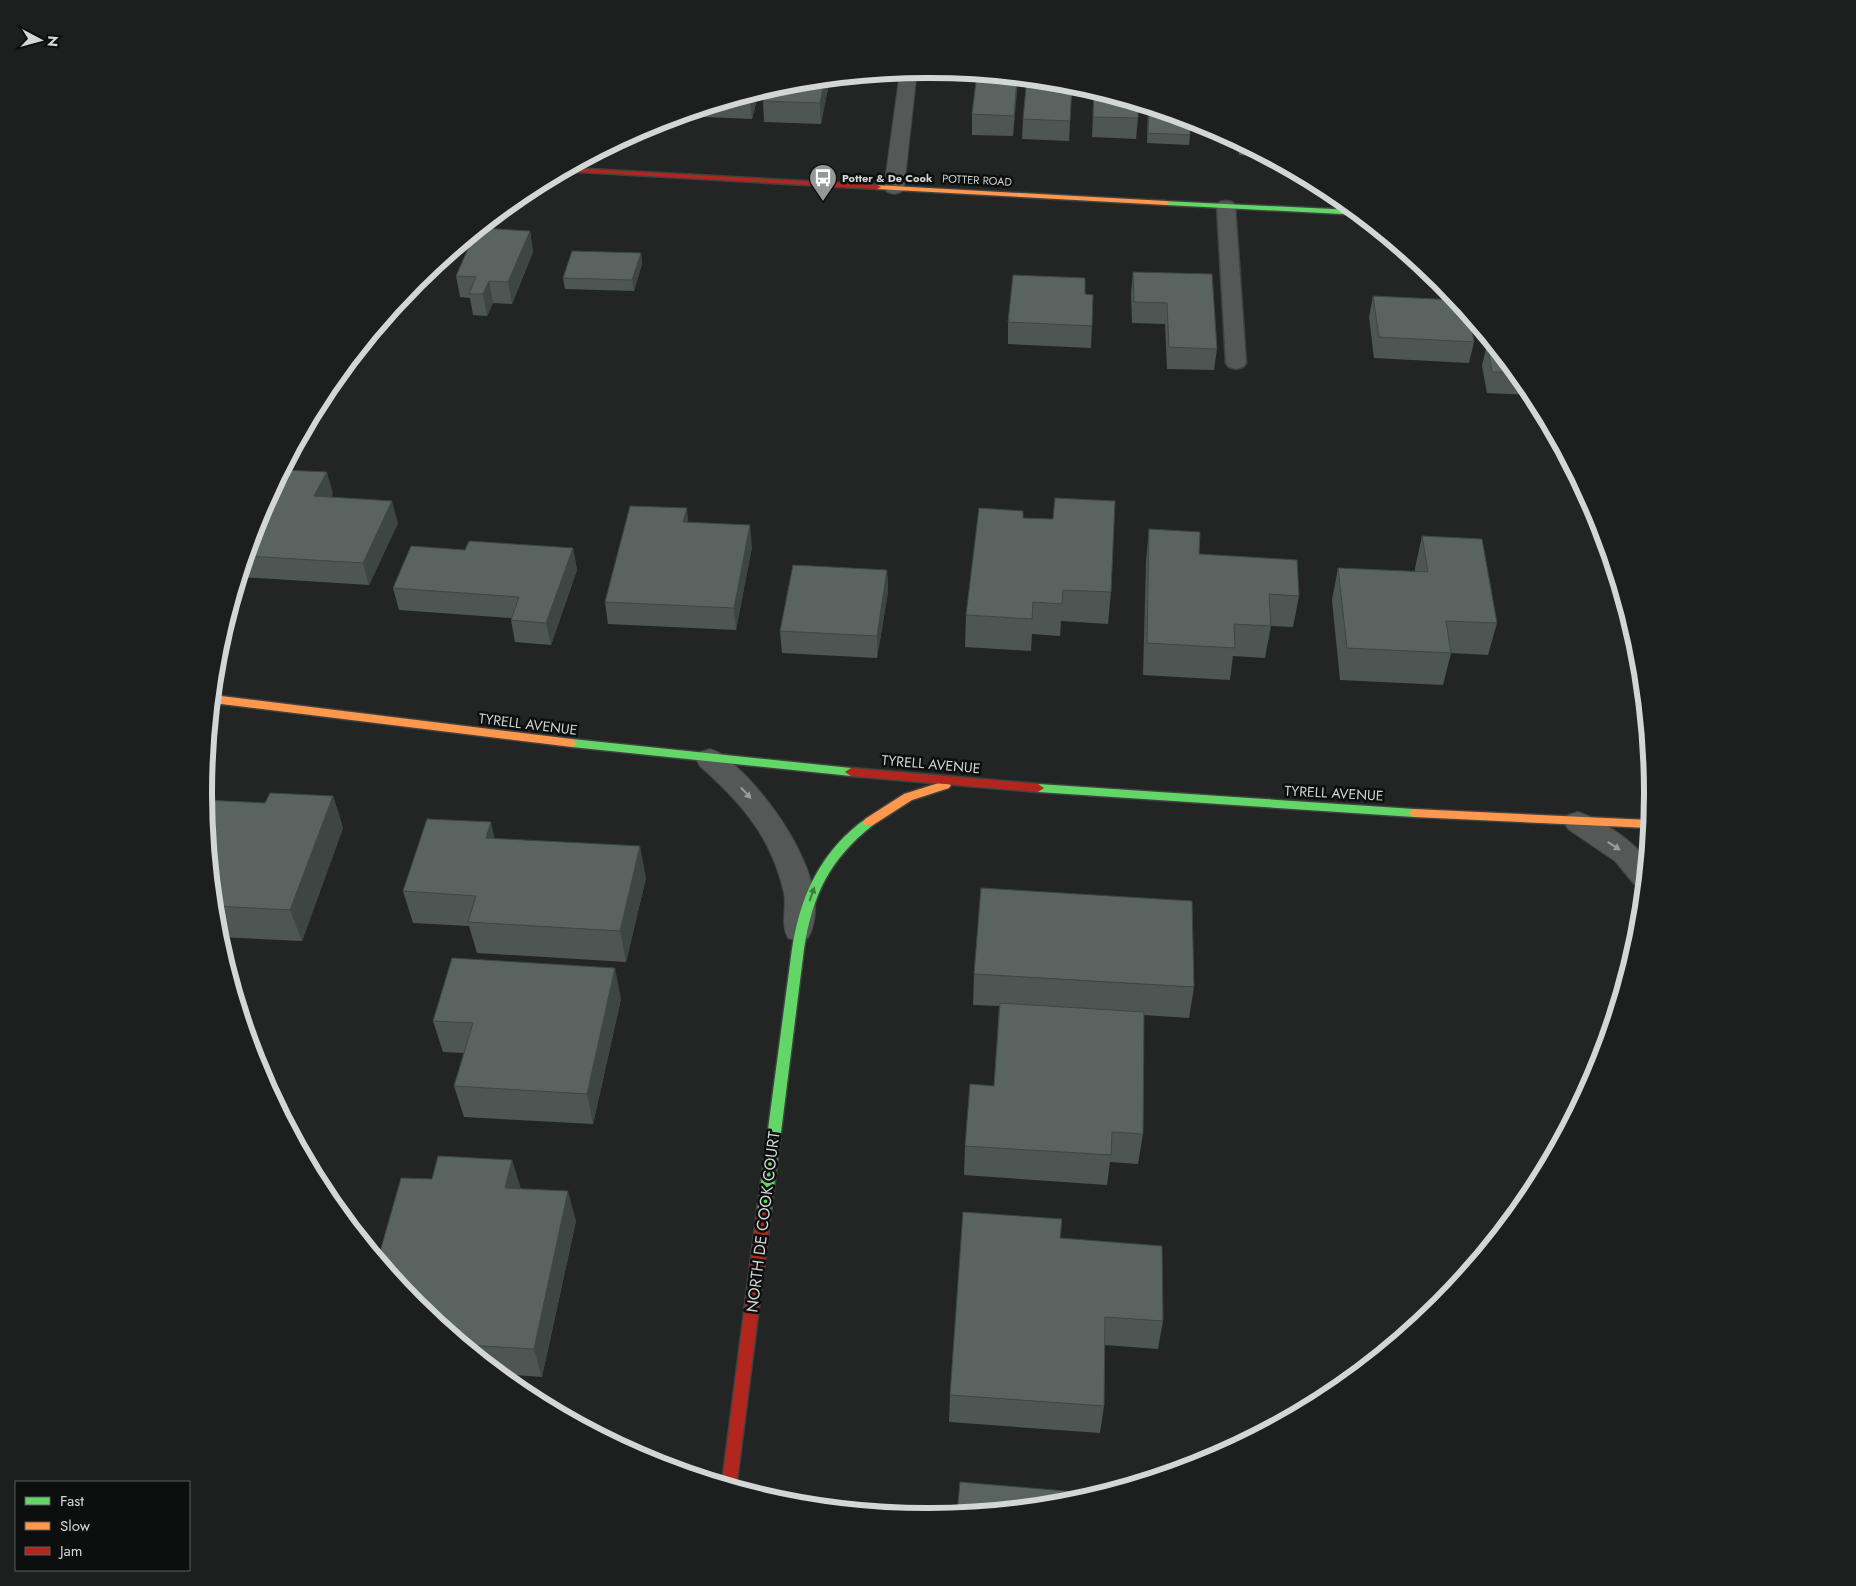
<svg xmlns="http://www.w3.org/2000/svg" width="1856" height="1586" viewBox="0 0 1856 1586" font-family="Jost,sans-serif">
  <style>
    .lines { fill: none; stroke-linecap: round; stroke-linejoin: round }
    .lane-casing { stroke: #404242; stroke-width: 3 }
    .street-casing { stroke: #404242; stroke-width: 2 }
    .fast-casing { stroke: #404242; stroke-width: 3 }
    .slow-casing { stroke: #404242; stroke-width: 3 }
    .jam-casing { stroke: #404242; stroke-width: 3 }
    .lane { fill: #565757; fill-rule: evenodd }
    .street { fill: #565757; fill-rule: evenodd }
    .fast { fill: #63d668; fill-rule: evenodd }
    .slow { fill: #ff974d; fill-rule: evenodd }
    .jam { fill: #b3261e; fill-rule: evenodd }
    .wall { fill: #4d5653 }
    .shaded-wall { fill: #3e4643 }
    .building { fill: #596460; stroke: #3e4643 }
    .oneway { fill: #9b9d9d }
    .oneway2 { fill: #3c7c40 }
    .labels { text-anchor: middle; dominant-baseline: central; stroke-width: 5; stroke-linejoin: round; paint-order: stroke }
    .far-poi-label { font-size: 11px; font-weight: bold; fill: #d3d6d6; stroke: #0d0e0e; text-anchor: start }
    .far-street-label { font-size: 11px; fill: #d3d6d6; stroke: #0d0e0e }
    .street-label { font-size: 14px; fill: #d3d6d6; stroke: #0d0e0e }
    .near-street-label { font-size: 16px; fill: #d3d6d6; stroke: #0d0e0e }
    .rim { fill: none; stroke: #d3d6d6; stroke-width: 6 }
  </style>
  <rect width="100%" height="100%" fill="#232525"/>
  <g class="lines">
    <defs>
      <path id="lane" d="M1226 201 1232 202 1235 206 1246 363 1243 367 1236 369 1229 367 1226 363 1217 206 1220 202Z"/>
      <path id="street" d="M917 70 904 188 901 192 894 194 887 192 884 188 900 72Z
        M710 749C724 753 733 764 744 774 778 808 835 889 808 938L798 941 788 938C780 924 787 908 784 893 771 836 742 804 700 766L696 759 700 752Z
        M1578 812C1601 819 1631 840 1646 858L1643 887 1634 884 1615 861 1568 829 1564 822 1568 815Z"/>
      <path id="fast" d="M1163 201 1354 210 1360 215 1166 205 1162 203Z
        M572 739 851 768 857 772 851 776 572 747 567 743Z
        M1038 784 1414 809 1420 813 1414 817 1038 792 1032 788Z
        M869 818 873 819 875 822 873 825C829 860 813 894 804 949L771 1212 769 1216 764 1218 759 1216 757 1212 792 949C799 905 813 868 845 836 852 830 860 821 869 818Z"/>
      <path id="slow" d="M874 185 1166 201 1170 203 1166 205 877 189 873 187Z
        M213 695 572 739 577 743 572 747 213 703Z
        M945 781 951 785 949 788 912 800 873 825H865L863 822 865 819 904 794Z
        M1414 809 1649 820H1650L1649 828 1414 817 1408 813Z"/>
      <path id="jam" d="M569 168 877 185 881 187 877 189 562 171Z
        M851 768 1038 784 1044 788 1038 792 851 776 845 772Z
        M764 1206 769 1208 771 1212 736 1488 722 1484 757 1212 759 1208Z"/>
    </defs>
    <use href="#lane" class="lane-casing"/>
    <use href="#street" class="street-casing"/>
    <use href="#fast" class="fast-casing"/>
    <use href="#slow" class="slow-casing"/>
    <use href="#jam" class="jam-casing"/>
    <use href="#lane" class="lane"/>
    <use href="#street" class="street"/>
    <use href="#fast" class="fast"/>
    <use href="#slow" class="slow"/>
    <use href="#jam" class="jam"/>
  </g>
  <path class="wall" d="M977 74 1020 78 1019 80H1018L1013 136 972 135V114Z
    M830 78 821 124 764 122 763 101Z
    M1072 83 1069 141 1022 139 1023 119Z
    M1094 90 1138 118 1136 139 1092 137Z
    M759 91 752 119 680 116V115Z
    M1148 107 1190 135 1189 145 1147 143Z
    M1238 142 1265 156 1239 155Z
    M530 231 533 252 512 304 493 303 487 316 473 315 470 298 460 297 456 276Z
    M641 253 642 264 634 291 565 289 563 278Z
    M1133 272 1217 349 1214 370 1167 369 1165 324 1132 323 1131 293Z
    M412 286 401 308H394Z
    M1085 294 1092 326 1091 348 1008 344V322Z
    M1373 296 1474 342 1469 363 1374 358 1369 317Z
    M1487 344H1492L1530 391 1533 395 1487 393 1482 366Z
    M333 494 331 497 398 523 369 585 240 577 259 516Z
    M1023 518 1111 592 1108 624 1061 621 1060 636 1032 634 1031 651 965 647 966 615Z
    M1149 529 1199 554 1299 596 1293 627 1271 626 1265 658 1233 656 1230 680 1143 675 1146 561Z
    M1422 536 1497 623 1488 655 1451 653 1443 685 1340 680 1332 600 1338 568 1415 572V568Z
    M752 547 736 630 608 624 605 602Z
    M573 548 577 570 551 645 515 642 511 620V618L399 610 393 588 465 550Z
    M887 570 888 592 877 658 782 653 780 631Z
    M333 796 343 828 302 941 218 937 204 800 265 803Z
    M495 839 646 878 626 962 477 953 469 926 413 923 403 891Z
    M974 974 1194 987 1189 1018 1144 1015 1143 1134 1138 1164 1110 1162 1107 1185 964 1175 965 1146 994 1086 999 1006 973 1005Z
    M621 999 593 1124 464 1117 454 1086 464 1053 443 1052 433 1021Z
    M512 1160 520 1189 576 1221 542 1377 500 1374 416 1305 432 1179Z
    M1060 1238 1163 1321 1158 1349 1105 1345 1104 1406 1100 1433 949 1422 950 1395Z"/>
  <path class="shaded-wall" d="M830 78 821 124 820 103 825 79Z
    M1017 78V89L1013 136 1014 116Z
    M759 91 752 119 750 99 752 93Z
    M530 231 533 252 512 304 508 282Z
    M641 253 642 264 634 291 632 280Z
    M489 281 493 303 487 316 483 294Z
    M412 286 401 308 399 301Z
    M327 472 333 494 321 518 314 496Z
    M392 501 398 523 369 585 363 563Z
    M687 508 689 530 683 522Z
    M750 525 752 547 736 630 734 608Z
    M573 548 577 570 551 645 546 623Z
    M887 570 888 592 877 658V636Z
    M333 796 343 828 302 941 290 910Z
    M491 822 498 854 486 838Z
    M640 846 646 878 626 962 620 931Z
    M615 968 621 999 593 1124 587 1094Z
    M512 1160 521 1189 505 1188Z
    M568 1191 576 1221 542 1377 534 1349Z"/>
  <path class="building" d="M977 74 1017 78 1014 116 972 114Z
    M1027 78 1072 83 1070 121 1023 119Z
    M825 79 820 103 763 101 766 89 787 83Z
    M1094 90 1138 104V118L1093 117Z
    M752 93 750 99 736 98Z
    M1149 107 1190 119V135L1148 133Z
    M480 228 530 231 508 282 489 281 483 294H469L476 277 456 276 476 231Z
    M572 251 641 253 632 280 563 278Z
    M1133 272 1212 274 1217 349 1169 347 1167 303 1134 302Z
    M1013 275 1085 278V294L1093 295 1092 326 1008 322Z
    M1373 296 1456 300 1470 317 1474 342 1379 337Z
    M1487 344 1492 345 1515 372H1492Z
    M284 470 327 472 314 496 392 501 363 563 247 556 259 516Z
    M1055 498 1115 501 1111 592 1063 590 1062 604 1033 602 1032 619 966 615 979 508 1023 511V518L1053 519Z
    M630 506 687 508 683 522 750 525 734 608 605 602Z
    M1149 529 1200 532 1199 554 1297 560 1299 596 1269 594 1271 626 1234 624 1235 648 1147 643Z
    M1422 536 1482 539 1497 623 1446 621 1451 653 1347 648 1338 568 1428 572Z
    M469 541 573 548 546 623 511 620 519 597 393 588 411 546 465 550Z
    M793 565 887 570 877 636 780 631Z
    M270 793 333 796 290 910 215 906 204 800 265 803Z
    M427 819 491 822 486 838 640 846 620 931 468 922 476 896 403 891Z
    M981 888 1192 901 1194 987 974 974Z
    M452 958 615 968 587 1094 454 1086 473 1023 433 1021Z
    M1000 1003 1144 1012 1143 1134 1112 1132 1111 1155 965 1146 970 1084 994 1086Z
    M438 1156 512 1160 505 1188 568 1191 534 1349 465 1345 416 1305 378 1259 401 1178 432 1179Z
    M963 1212 1062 1219 1060 1238 1162 1246 1163 1321 1105 1317 1104 1406 950 1395Z
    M960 1482 1100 1494 1069 1503 957 1514Z"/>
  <defs><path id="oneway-solid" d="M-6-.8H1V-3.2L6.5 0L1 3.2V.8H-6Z" transform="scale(1.25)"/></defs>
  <g class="oneway">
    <use href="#oneway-solid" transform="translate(746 793) rotate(47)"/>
    <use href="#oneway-solid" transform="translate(1614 846) rotate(33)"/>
  </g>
  <use class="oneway2" href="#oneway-solid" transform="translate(812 894) rotate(-71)"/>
  <defs>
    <symbol id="bus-pin" viewBox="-11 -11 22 30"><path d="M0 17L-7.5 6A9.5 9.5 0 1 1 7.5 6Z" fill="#959898" stroke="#0d0e0e"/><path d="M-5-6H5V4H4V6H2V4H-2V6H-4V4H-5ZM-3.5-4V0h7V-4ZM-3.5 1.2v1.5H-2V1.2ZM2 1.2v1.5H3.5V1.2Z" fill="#fff"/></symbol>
  </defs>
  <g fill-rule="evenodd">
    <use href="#bus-pin" x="807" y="162" width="32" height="43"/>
  </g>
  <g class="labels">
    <g class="far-poi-label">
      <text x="842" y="178">Potter &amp; De Cook</text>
    </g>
    <g class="far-street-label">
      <text transform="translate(977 180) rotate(3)">POTTER ROAD</text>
    </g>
    <g class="street-label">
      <text transform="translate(528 724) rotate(7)">TYRELL AVENUE</text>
      <text transform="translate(931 764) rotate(5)">TYRELL AVENUE</text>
      <text transform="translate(1334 793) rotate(3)">TYRELL AVENUE</text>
    </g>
    <g class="near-street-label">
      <text transform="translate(763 1222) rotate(-83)">NORTH DE COOK COURT</text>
    </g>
  </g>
  <path d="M0 0H1856V1586H0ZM927 78H929A715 715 0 0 1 1644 793V793A715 715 0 0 1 929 1508H927A715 715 0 0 1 212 793V793A715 715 0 0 1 927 78Z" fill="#1d1e1e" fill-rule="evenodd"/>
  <path class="rim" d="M927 78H929A715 715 0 0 1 1644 793V793A715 715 0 0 1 929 1508H927A715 715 0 0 1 212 793V793A715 715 0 0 1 927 78Z"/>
  <rect x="15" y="1481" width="175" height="90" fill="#0d0e0e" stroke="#5c5e5e"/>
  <rect x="25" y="1497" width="25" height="8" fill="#63d668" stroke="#5c5e5e"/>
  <text x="60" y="1506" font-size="15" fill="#d3d6d6">Fast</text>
  <rect x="25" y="1522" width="25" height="8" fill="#ff974d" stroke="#5c5e5e"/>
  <text x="60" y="1531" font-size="15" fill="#d3d6d6">Slow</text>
  <rect x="25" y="1547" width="25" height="8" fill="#b3261e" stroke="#5c5e5e"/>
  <text x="60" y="1556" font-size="15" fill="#d3d6d6">Jam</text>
  <g transform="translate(40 40) rotate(96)" stroke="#0d0e0e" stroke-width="4" paint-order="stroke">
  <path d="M0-4L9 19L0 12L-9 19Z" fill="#d3d6d6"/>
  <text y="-8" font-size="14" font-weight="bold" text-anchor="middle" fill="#d3d6d6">N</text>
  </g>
</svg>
